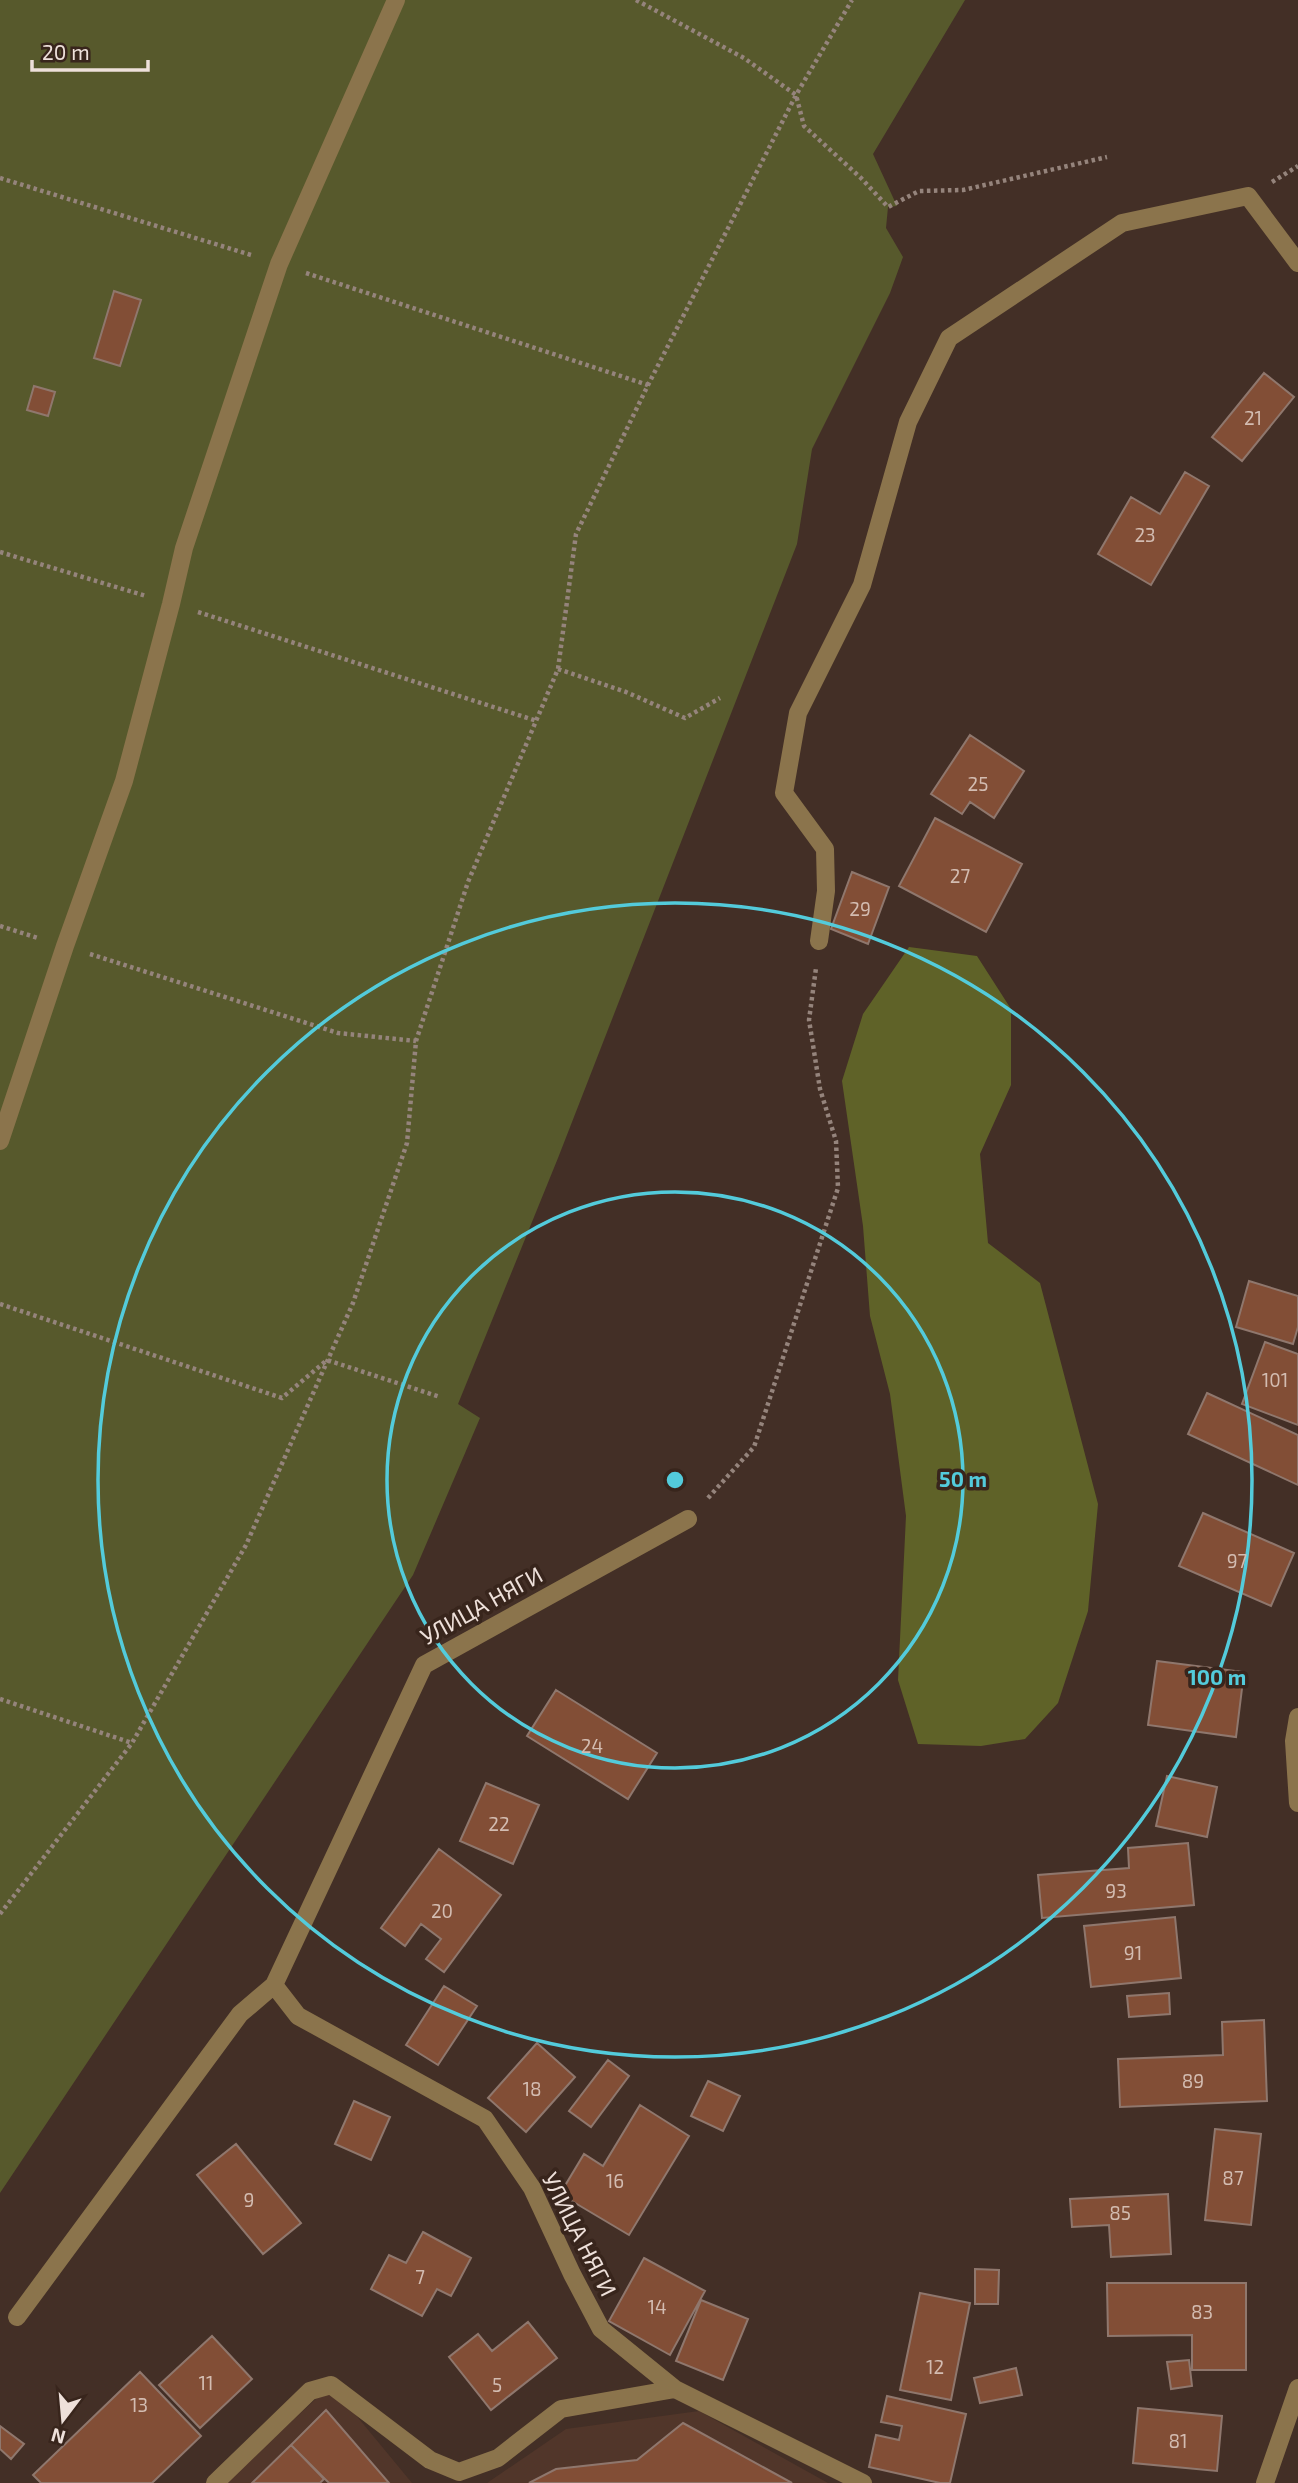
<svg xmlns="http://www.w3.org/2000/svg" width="1298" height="2483" viewBox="0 0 1298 2483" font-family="'Exo 2',sans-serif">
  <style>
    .built { fill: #51362a }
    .green { fill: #57592c }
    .forest { fill: #5f6228 }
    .building { fill: #824e36; stroke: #8f776d; stroke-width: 2 }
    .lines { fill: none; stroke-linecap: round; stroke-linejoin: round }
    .path { stroke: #95847c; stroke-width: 4.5; stroke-dasharray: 3.5 3.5; stroke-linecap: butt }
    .minor { stroke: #8b744c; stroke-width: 18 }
    .ring { fill: none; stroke: #53cbdb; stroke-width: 3.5 }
    .labels { text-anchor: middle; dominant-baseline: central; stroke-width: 7; stroke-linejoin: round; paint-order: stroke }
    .number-label { font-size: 19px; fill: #d3bcb1 }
    .street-label { font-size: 23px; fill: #eee0da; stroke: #38251c }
    .centre { fill: #53cbdb; stroke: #38251c; stroke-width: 3.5 }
    .ring-label { font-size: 21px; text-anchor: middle; font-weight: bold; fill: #53cbdb; stroke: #38251c; stroke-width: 7; stroke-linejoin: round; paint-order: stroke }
  </style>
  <rect width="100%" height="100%" fill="#432f26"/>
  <path class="built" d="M331 2385 412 2483H225Z
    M699 2411 828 2483H487L566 2429Z"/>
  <path class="green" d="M0 0H965L873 154 897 206 888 207 886 228 903 257 890 293 812 449 797 544 558 1158 458 1404 480 1418 413 1575 0 2193Z"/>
  <path class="forest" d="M909 947 977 956 1011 1009V1085L980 1154 988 1243 1040 1283 1098 1504 1088 1611 1058 1703 1025 1739 981 1746 918 1744 898 1680 906 1516 890 1394 870 1316 863 1226 842 1081 863 1014Z"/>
  <path class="building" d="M114 291 141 300 120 366 94 358Z
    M1264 373 1294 397 1242 461 1212 437Z
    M34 386 55 392 48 416 27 410Z
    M1185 472 1209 486 1151 585 1098 554 1131 497 1160 514Z
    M970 735 1024 771 994 818 970 802 962 814 931 794Z
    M935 818 1022 864 986 932 899 886Z
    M852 872 889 887 868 944 831 929Z
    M1249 1281 1298 1296V1327L1293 1344 1236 1327Z
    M1265 1342 1298 1354V1425L1242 1404Z
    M1207 1393 1298 1435V1485L1188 1434Z
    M1203 1513 1294 1553 1271 1606 1179 1566Z
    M1157 1661 1244 1672 1236 1737 1148 1725Z
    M556 1690 657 1753 628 1799 527 1736Z
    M1167 1776 1217 1787 1207 1837 1156 1826Z
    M486 1783 539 1805 513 1864 460 1841Z
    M1188 1843 1194 1905 1042 1918 1038 1875 1129 1868 1128 1848Z
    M439 1849 501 1895 444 1972 426 1959 441 1939 421 1924 405 1946 381 1928Z
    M1175 1917 1181 1978 1091 1987 1084 1926Z
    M444 1986 477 2006 438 2065 406 2045Z
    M1169 1993 1170 2014 1129 2017 1127 1996Z
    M1264 2020 1267 2101 1120 2107 1118 2059 1223 2055 1222 2022Z
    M537 2043 575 2077 526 2132 488 2098Z
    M608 2060 629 2076 591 2127 569 2111Z
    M708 2081 740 2096 723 2131 691 2116Z
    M354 2101 390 2117 371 2160 335 2144Z
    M640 2105 689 2136 629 2235 560 2194 584 2154 603 2166Z
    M1215 2129 1261 2134 1251 2225 1205 2220Z
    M236 2144 301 2223 263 2254 197 2175Z
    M1168 2194 1171 2254 1111 2257 1109 2225 1072 2227 1070 2199Z
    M423 2232 471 2258 451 2296 437 2289 422 2316 371 2289 389 2255 406 2263Z
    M644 2258 705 2291 670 2355 609 2321Z
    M975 2269 999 2270 998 2304H975Z
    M1107 2283H1246V2370H1192V2335L1108 2336Z
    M920 2293 970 2303 951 2400 900 2390Z
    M701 2300 748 2319 723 2380 676 2361Z
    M528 2322 557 2358 491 2410 449 2357 478 2334 492 2351Z
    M212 2336 252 2379 200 2428 159 2385Z
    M1189 2360 1192 2386 1171 2389 1167 2362Z
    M1016 2368 1022 2395 980 2403 974 2378Z
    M140 2372 201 2436 152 2483H41L33 2475Z
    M887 2396 966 2414 950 2483H940L869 2467 876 2435 899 2440 902 2426 881 2422Z
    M1138 2408 1222 2416 1217 2471 1133 2463Z
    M326 2410 389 2483H329L291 2445Z
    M683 2423 792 2483H529L556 2469 637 2460Z
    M0 2426 24 2444 11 2459 0 2449Z
    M291 2445 324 2479 320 2483H252Z"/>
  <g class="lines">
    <path class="path" d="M636 0 744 58 796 95 804 126 861 178 888 207 919 191 963 190 1107 157
      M0 178 251 255
      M1272 182 1298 166
      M306 273 648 385
      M0 552 146 596
      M198 612 537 721
      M558 669 626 692 685 718 720 698
      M0 926 38 938
      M90 954 338 1033 416 1041
      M0 1304 282 1398 327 1360 440 1397
      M708 1498 754 1447 838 1188 836 1141 820 1089 809 1020 816 968
      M0 1699 132 1743
      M0 1914 132 1743 246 1545 353 1303 407 1143 416 1041 468 882 558 669 576 534 648 385 796 95 852 0"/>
    <path class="minor" d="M819 941 826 891 825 849 784 793 798 713 862 585 908 422 949 338 1122 223 1248 196 1298 263
      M0 1141 65 946 124 781 171 604 184 548 279 264 396 0
      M1298 1717 1294 1741 1298 1803
      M274 1985 424 1665 688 1519
      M17 2317 240 2014 274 1985 298 2016 485 2119 532 2188 572 2274 601 2329 675 2389 863 2483
      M215 2483 310 2391 331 2385 430 2460 459 2472 498 2458 561 2409 675 2389
      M1265 2483 1298 2388"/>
  </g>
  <g class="ring">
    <circle cx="675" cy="1480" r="288"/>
    <circle cx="675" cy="1480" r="577"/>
  </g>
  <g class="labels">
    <g class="number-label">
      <text x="1253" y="417">21</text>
      <text x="1145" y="534">23</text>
      <text x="978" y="783">25</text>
      <text x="960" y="875">27</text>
      <text x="860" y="908">29</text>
      <text x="1275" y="1379">101</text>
      <text x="1237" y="1560">97</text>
      <text x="592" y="1745">24</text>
      <text x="499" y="1823">22</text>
      <text x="1116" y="1890">93</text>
      <text x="442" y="1910">20</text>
      <text x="1133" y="1952">91</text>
      <text x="1193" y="2080">89</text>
      <text x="532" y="2088">18</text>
      <text x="1233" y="2177">87</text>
      <text x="615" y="2180">16</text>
      <text x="249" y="2199">9</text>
      <text x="1120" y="2212">85</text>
      <text x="420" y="2276">7</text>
      <text x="657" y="2306">14</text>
      <text x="1202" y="2311">83</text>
      <text x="935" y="2366">12</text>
      <text x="206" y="2382">11</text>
      <text x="497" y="2384">5</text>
      <text x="139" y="2404">13</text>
      <text x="1178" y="2440">81</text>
    </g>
    <g class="street-label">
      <text transform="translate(481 1605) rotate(-29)">УЛИЦА НЯГИ</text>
      <text transform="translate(580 2234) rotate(63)">УЛИЦА НЯГИ</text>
    </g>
  </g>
  <circle cx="675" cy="1480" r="10" class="centre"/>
  <g class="ring-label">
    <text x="963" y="1487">50 m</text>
    <text x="1217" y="1685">100 m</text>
  </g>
  <g transform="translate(63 2420) rotate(196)" stroke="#38251c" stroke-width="5" paint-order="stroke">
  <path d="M0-5L12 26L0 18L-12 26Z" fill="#eee0da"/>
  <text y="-10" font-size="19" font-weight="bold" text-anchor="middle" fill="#eee0da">N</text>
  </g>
  <path d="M32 60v10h116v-10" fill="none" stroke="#eee0da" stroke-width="3.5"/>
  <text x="42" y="60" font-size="21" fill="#eee0da" stroke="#38251c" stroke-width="5" paint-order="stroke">20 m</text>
</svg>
